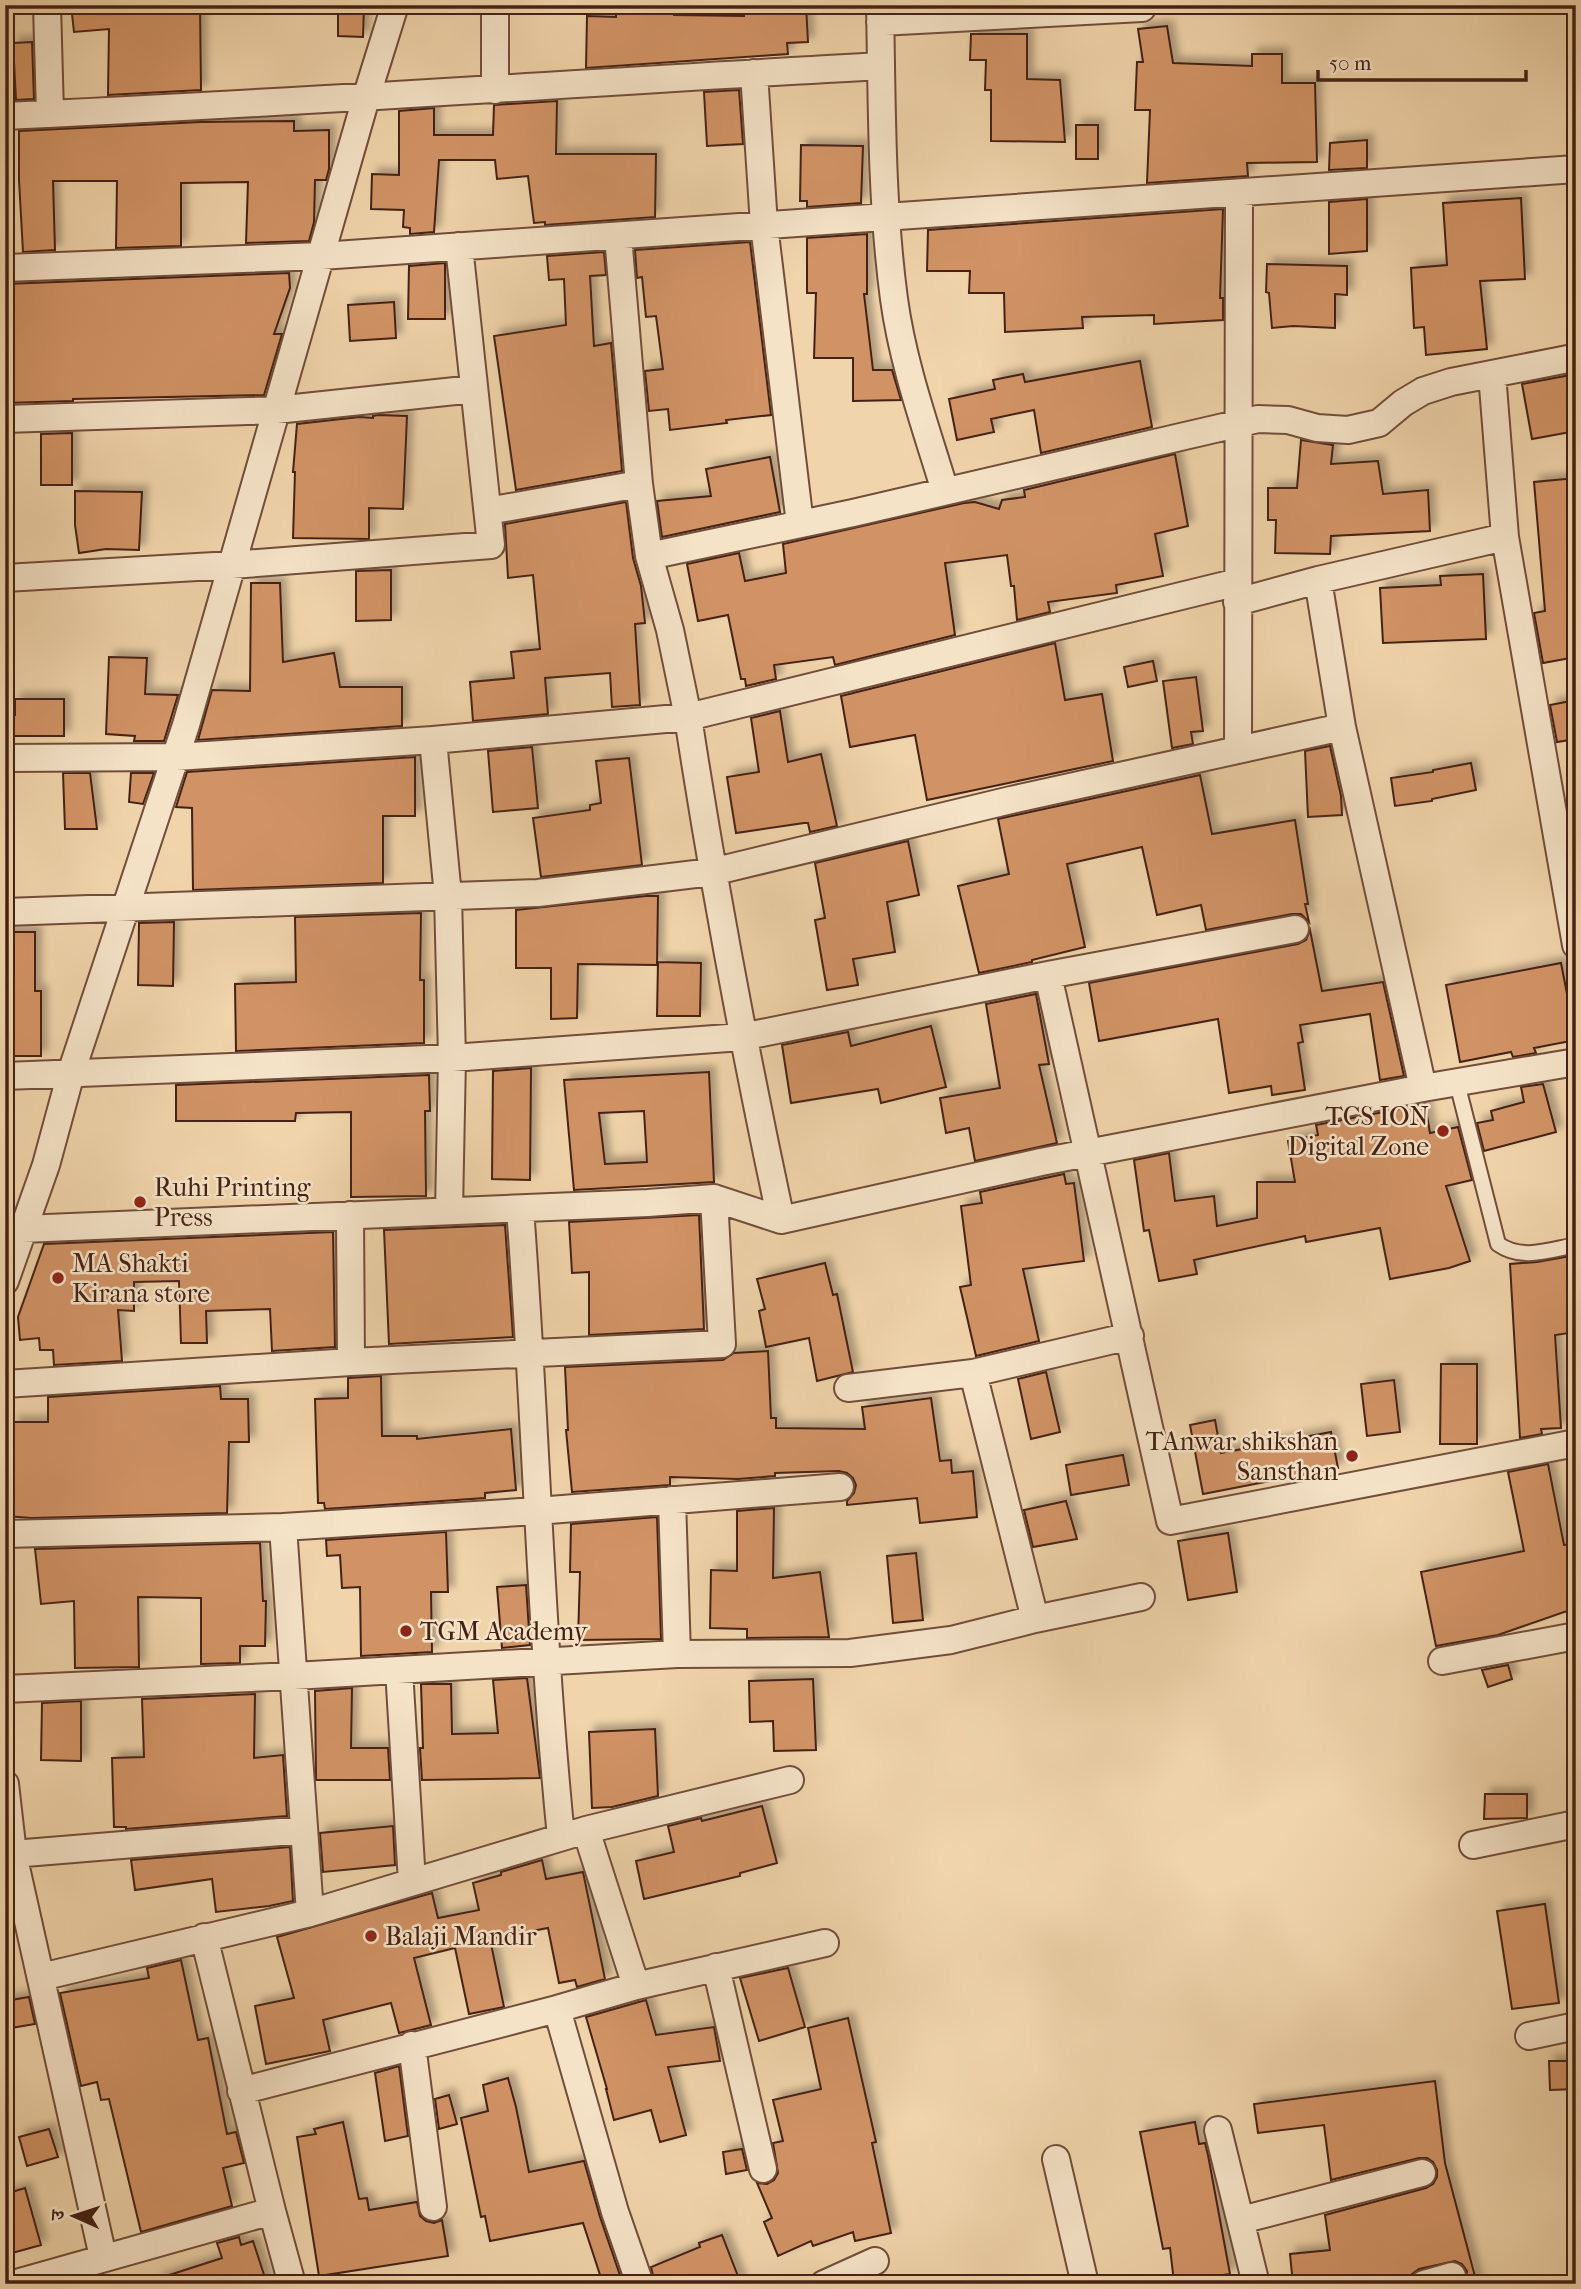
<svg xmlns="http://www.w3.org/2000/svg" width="1581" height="2289" viewBox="0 0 1581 2289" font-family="'IM FELL French Canon','Noto Serif Devanagari',serif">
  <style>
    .building { fill: #d19366; stroke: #452115; stroke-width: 2; fill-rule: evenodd; filter: url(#shadow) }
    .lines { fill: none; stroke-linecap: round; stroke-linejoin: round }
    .lane-casing { stroke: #704e3a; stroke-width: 18 }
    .street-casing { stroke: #704e3a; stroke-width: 30 }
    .lane { stroke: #f5e3c8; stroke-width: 14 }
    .street { stroke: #f5e3c8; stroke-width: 26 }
    .poi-dot { fill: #8f2418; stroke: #f5e3c8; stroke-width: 2.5 }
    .labels { text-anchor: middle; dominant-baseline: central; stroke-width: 5; stroke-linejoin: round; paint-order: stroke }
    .poi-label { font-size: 26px; fill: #452115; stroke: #f5e3c8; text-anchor: start }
  </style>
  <defs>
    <filter id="shadow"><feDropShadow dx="6" dy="-6" stdDeviation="3.5" flood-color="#0004"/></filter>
  </defs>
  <rect width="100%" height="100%" fill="#f0d4ab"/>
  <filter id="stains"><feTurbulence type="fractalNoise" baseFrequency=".00286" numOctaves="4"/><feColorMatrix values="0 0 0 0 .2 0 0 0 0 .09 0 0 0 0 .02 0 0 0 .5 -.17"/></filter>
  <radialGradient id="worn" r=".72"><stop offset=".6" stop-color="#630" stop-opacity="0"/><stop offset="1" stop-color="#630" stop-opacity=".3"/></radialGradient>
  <path class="building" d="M71 5H200L201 90 108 95 109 29 74 32Z
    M338 5H364L363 37 338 36Z
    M616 5H674V15L744 16 743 5H806L808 42 787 43 788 54 586 68 587 16 616 17Z
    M1167 26 1173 63 1252 66V54H1282V83H1315L1317 162 1247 163 1248 176 1147 183 1150 110H1135L1137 62H1143L1138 29Z
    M971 34H1027V79L1060 80 1065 142 991 141V90H985L986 60H970Z
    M32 42 34 99 16 100 13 43Z
    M739 90 743 144 707 146 704 92Z
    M557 101 556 154H656L655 217 545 225V222L534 223 528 176 497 179 495 160H439L434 232 410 234V228L403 227 404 210 371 209 372 174 399 175V111L434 108V135H493L494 105Z
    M294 121V131L329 130V169L326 180H315L314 222 309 241 246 243 248 182 181 183V246L116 248 117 181H53L55 250 23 252 19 180V131L200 122Z
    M1076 125H1098V159H1076Z
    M1367 140V168L1329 170 1330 143Z
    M801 145 863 146 861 203 807 207V201H800Z
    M1521 198 1525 279 1480 281 1487 349 1426 355 1424 327 1414 328 1411 268 1447 265 1443 203Z
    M1367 199V251L1329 254V202Z
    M1223 209 1220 298H1223V320L1154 324V315L1082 317 1083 328 1005 332 1004 293H969L970 271H927L928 230Z
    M867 234V294H864L873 370H892L901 400 853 401V358H814L816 293H807V238Z
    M750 242 771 415 726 420 727 423 670 430 668 409 649 411 645 371 663 369 656 316 646 317 642 277 637 278 635 250Z
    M604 252 606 275 590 276 594 346 611 343 622 471 516 490 494 336 566 325 564 279 549 280 547 256Z
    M445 263V319H408L409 266Z
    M1267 264 1347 266V295L1335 294V328L1293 326 1272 328 1269 293 1266 292Z
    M289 273 290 288 274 334H282L264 395 73 399V401L5 403V284Z
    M394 302 396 338 350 341 348 305Z
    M1140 361 1152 427 1041 453 1034 410 991 419 994 432 957 440 949 399 995 389 993 380 1023 374 1025 382Z
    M1576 374V431L1532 439 1522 384Z
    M378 415 407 416 403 509 369 508V539L293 538 295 472H293L297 424 359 417 373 418V416Z
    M72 433V485H41V434Z
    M1301 440 1333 445 1331 464 1378 461 1383 494 1428 490 1430 531 1331 536 1330 554 1275 553 1276 520H1268V488H1297Z
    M1175 454 1188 526 1155 534 1163 576 1116 585 1117 593 1048 602 1050 612 1017 620 1014 586H1011L1007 555 945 563 955 635 835 665 833 657 774 665 776 679 746 686 745 679H741L728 615 698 621 687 564 739 553 745 581 786 573 783 544 964 503 975 502 999 509 1002 500 1025 497 1024 490Z
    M770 457 780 512 662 537 657 501 711 496 706 469Z
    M1576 478V657L1543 663 1534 613 1545 611 1534 482Z
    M75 491 142 492 139 550 106 549 79 553 75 525Z
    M626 502 633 558 641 586 645 623 635 624 640 705 612 707 610 673 545 678 548 714 473 721 470 682 514 678 511 652 540 649 533 575 508 578 505 524Z
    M391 570V620L356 621V571Z
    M1483 574 1486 639 1383 643 1380 588 1441 585 1440 576Z
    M251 583H280L283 662 334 653 340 687H402V726L198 740 212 690 250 691Z
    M1055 643 1065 700 1102 694 1113 761 927 800 915 735 850 747 841 696Z
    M109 657 147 658 145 694 178 695 164 741H134L135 736 106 734Z
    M1153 661 1157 681 1128 687 1124 667Z
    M1196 677 1203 731 1191 732 1193 744 1172 748 1163 681Z
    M15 699H64V736H5V716L15 715Z
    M1576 700V739L1557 742 1550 705Z
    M780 711 788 762 821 754 837 826 810 832 808 823H804L736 833 727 777 759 772 751 718Z
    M1330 746 1341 796 1342 815 1308 817 1305 751Z
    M532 747 538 808 493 812 488 751Z
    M415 757V816H383V883L193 890 192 808 176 807 187 772Z
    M629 758 642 865 541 877 533 818 590 810V805L601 803 596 761Z
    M1471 763 1476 790 1432 799V801L1395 806 1391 778 1433 772V770Z
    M63 773H90L97 829H65Z
    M131 773H154L143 804 129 802Z
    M1200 775 1212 834 1295 820 1308 904H1305L1309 922 1301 914H1292L1206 930 1201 905 1157 915 1142 847 1067 864 1085 947 1032 960V962L979 973 958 886 1009 874 998 819Z
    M908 841 919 895 887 902 895 952 853 959 858 985 827 990 815 920 825 918 815 863Z
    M646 896H658L657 965 578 964 577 1018 551 1019V968H516V910Z
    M421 913 420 980H424V1043L236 1051 235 984 296 982 295 917Z
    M174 922 173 986 138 985 139 923Z
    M1310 930 1322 991 1383 982 1404 1076 1380 1080 1370 1014 1300 1025 1303 1042 1298 1043 1305 1090 1272 1095 1271 1086 1229 1093 1218 1019 1099 1041 1089 983 1298 944 1306 940Z
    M5 932H35V991H41V1056H5Z
    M658 962 701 963 700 1016H657Z
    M1561 963 1576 1040 1534 1048 1536 1053 1513 1057 1511 1052 1460 1062 1446 985Z
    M1036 994 1049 1064 1039 1065 1057 1143 975 1161 969 1128 946 1133 940 1098 1000 1088 986 1004Z
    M931 1026 946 1087 881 1103 878 1089 791 1103 782 1045 848 1032 851 1046Z
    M531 1068 530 1180 492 1179 493 1071Z
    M709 1072 714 1182 574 1190 564 1080ZM644 1111 647 1162 605 1164 599 1113Z
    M429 1075 430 1111H425L426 1196 351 1197V1112L296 1113 295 1121H176V1085Z
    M1543 1084 1556 1132 1484 1151 1477 1123 1493 1120 1491 1111 1524 1102 1521 1087Z
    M1425 1104 1430 1133 1458 1127 1472 1180 1446 1186 1470 1261 1449 1268 1390 1279 1380 1228 1306 1242 1305 1236 1194 1260 1197 1274 1159 1281 1149 1230 1144 1231 1134 1160 1169 1153 1175 1201 1214 1196 1217 1226 1257 1218V1182H1295L1288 1141 1318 1135 1316 1125Z
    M1064 1174 1066 1184 1074 1183 1084 1261 1023 1269 1039 1341 976 1356 960 1287 971 1285 961 1206 982 1203 980 1192Z
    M699 1215 704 1329 589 1335V1272L572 1273 569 1222Z
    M505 1225 513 1337 389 1344 384 1230Z
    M333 1232 335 1347 272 1351 270 1309 206 1311 207 1343H181L179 1281 134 1282V1311L118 1310 122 1361 54 1365 53 1350H40L39 1338 20 1340 18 1317 44 1244Z
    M1576 1255V1332L1555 1335 1561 1428 1541 1429 1542 1434 1520 1438 1510 1264 1537 1262Z
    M825 1263 833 1295 837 1294 853 1372 817 1381 809 1338 766 1347 759 1311 765 1309 757 1279Z
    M768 1351 771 1418H776V1428L865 1429 862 1407 931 1398 940 1461 951 1460 952 1473 973 1471 977 1517 920 1523 917 1498 847 1505V1501L854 1493 856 1485 853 1478 847 1473 839 1471 775 1473V1476L738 1479 670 1477V1485L572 1492 566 1430H568L565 1367 723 1360 734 1353Z
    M1441 1364H1477V1444H1440Z
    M1046 1372 1060 1432 1031 1439 1018 1379Z
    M381 1376 382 1436H417V1439L511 1429 516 1490 485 1493V1498L325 1509 324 1503H318L315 1399 348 1398V1378Z
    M1394 1380 1400 1432 1367 1436 1361 1384Z
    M220 1386 221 1399H248L249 1442H229L227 1513 32 1518 5 1516V1462H14L13 1422H48V1397Z
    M1215 1420 1221 1453 1331 1432 1338 1468 1203 1494 1190 1425Z
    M1123 1455 1129 1485 1071 1495 1066 1465Z
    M1548 1464 1564 1545 1576 1544V1610L1564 1612 1498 1635 1436 1646 1421 1572 1524 1551 1508 1472Z
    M1066 1501 1077 1539 1033 1547 1024 1510Z
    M774 1508 773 1578 820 1572 829 1637 747 1638V1629L710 1628 711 1570 737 1571V1511Z
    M657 1517 661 1639 578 1640 580 1572H570L571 1524Z
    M446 1532 448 1592H431L432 1652 361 1656 360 1587 342 1588 340 1555 327 1556 326 1540Z
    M1228 1533 1237 1592 1188 1600 1178 1541Z
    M260 1543 263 1601H266L265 1646H240V1663L201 1664V1598L138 1597 139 1667 75 1668 74 1601 41 1604 35 1549Z
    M916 1553 923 1620 893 1623 887 1556Z
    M526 1585 530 1645 502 1648 497 1587Z
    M1508 1665 1512 1679 1488 1687 1482 1670Z
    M527 1678 540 1778 422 1780 420 1748H423L421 1684H451L452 1734 498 1733 493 1680Z
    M813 1679 816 1750 774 1751 773 1721 750 1722 749 1681Z
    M352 1688 351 1748H388L390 1780H316L315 1691Z
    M255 1694 254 1758 283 1755 287 1816 126 1829V1827H114L112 1758 144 1757 142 1699Z
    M81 1701V1761L41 1760 42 1703Z
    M655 1729 658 1796 612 1807 592 1808 589 1732Z
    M1485 1794H1527V1818L1484 1819Z
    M762 1806 777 1863 740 1873V1876L644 1899 636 1861 674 1852 668 1826 701 1818 702 1821Z
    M393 1826 395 1865 323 1872 320 1833Z
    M290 1847 293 1901 269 1906 216 1912 212 1879 135 1890 131 1860Z
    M542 1860 546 1879 583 1872 605 1979 577 1987 575 1980 559 1983 548 1928 490 1939 504 2007 469 2014 455 1948 414 1958 431 2025 399 2033 391 2003 323 2020 330 2051 266 2064 255 2006 294 1998 277 1937 432 1893 438 1918 479 1910 473 1883 501 1875V1872Z
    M1545 1904 1559 2003 1512 2009 1497 1911Z
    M181 1960 198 2040 208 2038 227 2134 236 2132 244 2163 223 2168 232 2206 141 2232 109 2099 101 2100 97 2082 81 2086 60 1993 149 1978 147 1968Z
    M788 1968 805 2027 759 2041 740 1978Z
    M29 1997 35 2024 5 2029V2001Z
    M646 2000 656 2035 714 2027 720 2061 668 2067 686 2135 660 2142 651 2110 614 2120 606 2089H607L586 2017Z
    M848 2018 876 2142 872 2143 891 2233 855 2241 853 2232 813 2246 811 2241 778 2256 764 2222 772 2218 757 2183 767 2184 774 2180 778 2173 773 2143 783 2141 773 2100 821 2089 808 2028Z
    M1549 2061H1576V2089L1550 2090Z
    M399 2066 408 2136 385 2141 375 2073Z
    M508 2078 516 2107 529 2172 584 2161 600 2217 623 2284H603L583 2223 490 2241 485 2216 481 2217 461 2118 488 2111 483 2085Z
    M1435 2081 1445 2163 1477 2284H1465L1467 2271 1462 2264 1455 2261 1419 2269 1412 2274 1409 2284H1293L1290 2254 1330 2250 1325 2215 1426 2188 1433 2184 1437 2177V2170L1433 2162 1427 2158H1419L1331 2180 1324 2125 1258 2133 1254 2104Z
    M449 2095 457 2124 439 2129 435 2099Z
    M343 2122 359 2199 367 2198 369 2210 417 2202 420 2216 426 2221 434 2223 442 2220 448 2256 319 2276 297 2137 316 2134 314 2129Z
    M1195 2122 1199 2144 1205 2143 1208 2155 1230 2274 1174 2282 1170 2248 1163 2249 1140 2132Z
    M49 2129 58 2157 27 2166 19 2137Z
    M742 2149 747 2170 726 2174 723 2152Z
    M25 2188 41 2245 5 2255V2194Z
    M722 2235 741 2284H655L651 2267 700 2247 699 2243Z
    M239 2237 241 2245 253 2241 267 2284H158L157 2279 222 2258 217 2243Z"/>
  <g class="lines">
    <defs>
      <path id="lane" d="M1457 1083 1498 1244C1522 1261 1549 1250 1576 1245"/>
      <path id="street" d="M47 5 50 114
        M495 5V90
        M880 5C882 103 881 202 894 299 903 365 926 428 945 491
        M880 22 1142 8
        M754 73 764 225 800 524
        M5 116C298 103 589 82 881 66
        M618 236 639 484 649 556 670 630 688 717 1238 582
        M5 268 321 256 1576 169
        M1492 374 1505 537 1576 945
        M5 419 276 410 474 389
        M488 511 639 484
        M649 556 853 513 1258 419 1288 420 1317 428 1348 430 1379 423 1403 403 1423 391 1451 382 1573 358
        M5 578 232 565 491 545 459 246
        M1318 580 1342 727 1423 1088
        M1237 602 1318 580 1505 537
        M433 740 448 896 452 1058 449 1211
        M1238 750 1239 193
        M5 758 176 757 433 740 688 717C714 887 745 1052 781 1220
        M5 912 538 893 712 872 1011 800 1342 727
        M1048 975 1170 1521 1576 1443
        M5 1076 452 1058 742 1037 1048 975 1295 929
        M520 1209C536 1418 540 1628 561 1837
        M350 1215 351 1362
        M5 1231 23 1229 648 1203 714 1198 781 1220 1041 1162 1423 1088 1576 1062
        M5 1281 46 1165 71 1073 186 725 366 98 395 5
        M973 1373 1035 1619
        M5 1384 351 1362 722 1344 714 1198
        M848 1388 973 1373 1130 1336
        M672 1500 677 1654
        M283 1527 537 1511 840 1487
        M5 1534 283 1527 310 1913
        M1442 1661 1576 1636
        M399 1670 412 1882
        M5 1689 294 1676 677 1654 850 1653 951 1640 1035 1619 1141 1597
        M5 1784 13 1854 103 2257
        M586 1830 790 1780
        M1473 1845 1576 1824
        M13 1854 304 1830
        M716 1967 763 2169
        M41 1977 310 1913 586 1830 636 1986
        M557 2009 615 2212 640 2284
        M1529 2036 1576 2026
        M412 2045 433 2207
        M241 2091 557 2009 636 1986 825 1943
        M1218 2130 1256 2284
        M1056 2159 1085 2284
        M272 2211 292 2284
        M1241 2220 1422 2173
        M13 2284 272 2211 204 1937
        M824 2284 875 2261
        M1424 2284 1452 2276"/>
    </defs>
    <use href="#lane" class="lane-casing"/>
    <use href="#street" class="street-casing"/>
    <use href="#lane" class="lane"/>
    <use href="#street" class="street"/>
  </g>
  <g class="poi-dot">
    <circle cx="1443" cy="1131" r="7"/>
    <circle cx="140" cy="1202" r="7"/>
    <circle cx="58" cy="1278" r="7"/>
    <circle cx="1352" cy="1456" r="7"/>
    <circle cx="406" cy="1631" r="7"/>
    <circle cx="371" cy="1936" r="7"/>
  </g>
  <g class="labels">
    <g class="poi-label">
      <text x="1429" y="1116" text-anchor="end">TCS ION<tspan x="1429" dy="30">Digital Zone</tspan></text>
      <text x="154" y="1187">Ruhi Printing<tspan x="154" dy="30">Press</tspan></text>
      <text x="72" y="1263">MA Shakti<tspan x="72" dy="30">Kirana store</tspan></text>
      <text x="1338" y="1441" text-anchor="end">TAnwar shikshan<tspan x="1338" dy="30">Sansthan</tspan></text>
      <text x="420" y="1631">TGM Academy</text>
      <text x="385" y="1936">Balaji Mandir</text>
    </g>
  </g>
  <rect width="1581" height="2289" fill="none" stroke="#f0d4ab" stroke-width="28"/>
  <rect x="7" y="7" width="1567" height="2275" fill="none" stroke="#452115" stroke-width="3.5"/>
  <rect x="14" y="14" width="1553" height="2261" fill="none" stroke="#452115" stroke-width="2"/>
  <g transform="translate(74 2216) rotate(273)" stroke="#f5e3c8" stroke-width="5" paint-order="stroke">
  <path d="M0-5L12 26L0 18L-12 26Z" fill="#452115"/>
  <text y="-10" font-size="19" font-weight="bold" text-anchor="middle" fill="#452115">उ</text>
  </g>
  <path d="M1318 70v10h208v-10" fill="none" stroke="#452115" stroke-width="3.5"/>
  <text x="1329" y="70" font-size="21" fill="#452115" stroke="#f5e3c8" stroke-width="5" paint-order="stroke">50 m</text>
  <rect width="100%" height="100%" filter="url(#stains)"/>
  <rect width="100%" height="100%" fill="url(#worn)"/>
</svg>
